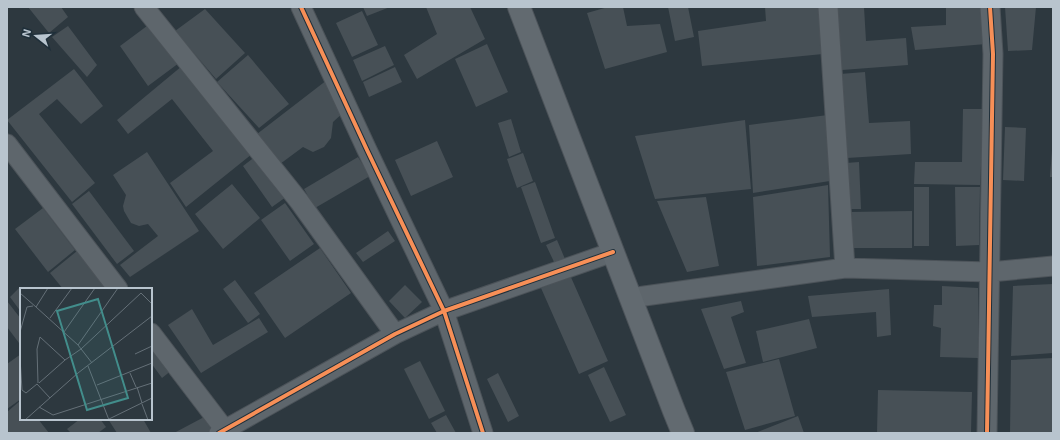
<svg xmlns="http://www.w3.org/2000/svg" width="1060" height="440" viewBox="0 0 1060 440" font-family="'Exo 2',sans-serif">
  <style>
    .building { fill: #475056 }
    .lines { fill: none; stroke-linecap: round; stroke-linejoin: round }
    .minor-casing { stroke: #4c5359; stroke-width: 21 }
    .secondary-casing { stroke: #4c5359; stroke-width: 24 }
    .minor { stroke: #5e666c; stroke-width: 19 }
    .secondary { stroke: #626a70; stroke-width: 22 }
    .cycleway-casing { stroke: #1f2f3a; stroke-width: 6 }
    .cycleway { stroke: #f78f57; stroke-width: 4 }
    .inset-road { fill: none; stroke: #657078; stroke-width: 1 }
    .view { fill: #428d8b; fill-opacity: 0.15; stroke: #428d8b; stroke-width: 2 }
    .inset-edge { fill: none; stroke: #b8c4ce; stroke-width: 2 }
  </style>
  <rect width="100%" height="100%" fill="#2d383f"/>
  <path class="building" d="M28 7H61L68 17 49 33Z
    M363 7H390L367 16Z
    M426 7H470L485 39 417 79 404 55 437 34Z
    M608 7H623L627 26 660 24 667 52 605 69 587 13Z
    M668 7H688L694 37 675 41Z
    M765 7H820L823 54 702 66 698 31 766 21Z
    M836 7H864L866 41 906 38 908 65 842 70Z
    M946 7H984L986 44 915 50 911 27 946 25Z
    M1005 7H1036L1032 50 1008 51Z
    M205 9 245 53 216 79 175 31Z
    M362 11 378 45 352 57 336 23Z
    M151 23 179 63 148 86 120 46Z
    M68 26 97 65 87 77 52 37Z
    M487 44 508 92 476 107 455 59Z
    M385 46 394 65 362 81 353 60Z
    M248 55 289 104 259 128 217 82Z
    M182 66 252 154 186 207 170 183 213 151 172 99 128 134 117 120Z
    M395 67 402 82 369 97 363 82Z
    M74 69 103 106 81 124 57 99 39 114 95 183 72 202 7 120Z
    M865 72 869 123 910 121 911 154 847 158 840 74Z
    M327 80 345 111 333 122 331 138 324 147 313 152 303 147 280 164 257 134Z
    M963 109H984L980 185 914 184 915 162H962Z
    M828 115 830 181 753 193 749 125Z
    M511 119 521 152 509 157 498 123Z
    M745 120 751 189 655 199 635 136Z
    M1005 127 1026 128 1024 181 1003 180Z
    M437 141 453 177 411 196 395 160Z
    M1052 150H1053V177H1050Z
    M147 152 199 231 130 277 120 265 158 236 148 224 139 226 131 223 124 211 123 206 126 195 113 175Z
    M523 153 533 181 517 188 507 159Z
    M256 156 286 197 272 207 243 166Z
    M358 157 370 176 315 208 304 189Z
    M859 162 861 209H848L846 163Z
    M535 182 555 238 541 243 521 187Z
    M232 184 260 218 223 249 195 214Z
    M828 185 830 257 757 266 753 197Z
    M914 187H929V246H914Z
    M955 187H980L979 245 956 246Z
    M89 191 134 251 117 264 72 204Z
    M706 197 719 266 687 272 657 201Z
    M285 203 314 244 290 261 261 220Z
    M43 208 75 250 48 272 15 229Z
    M912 211V248H850L849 212Z
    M388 231 395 241 363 262 356 253Z
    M557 240 565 259 555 264 546 245Z
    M320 248 351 293 285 338 254 293Z
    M77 251 107 289H63L50 273Z
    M570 275 608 361 579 374 541 288Z
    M235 280 260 314 248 323 223 289Z
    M1053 284V353L1011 356 1013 286Z
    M405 285 422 302 405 318 389 301Z
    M942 286 978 288V358L940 357 941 328 933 326 934 305H942Z
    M20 287 22 289 21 312 10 297Z
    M889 289 891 335 877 337 876 312 812 317 808 296Z
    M7 301 21 319V342L19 343 7 327Z
    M741 301 744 312 731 317 746 363 724 369 701 309Z
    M192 309 213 345 259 318 268 332 201 373 168 325Z
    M809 319 817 348 763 362 756 331Z
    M151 342 172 370 162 378 151 363Z
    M21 354V399L7 409V364Z
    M1053 358V433H1010L1011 360Z
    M779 359 795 416 745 430 726 372Z
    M420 361 445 411 429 419 404 369Z
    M604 367 626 415 610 422 588 375Z
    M498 373 519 416 508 422 487 379Z
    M878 390 972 392 971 433H877Z
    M21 400V419H38L49 433H7V412Z
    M446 415 456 433H437L431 423Z
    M206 416 214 430 208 433H174Z
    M798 416 804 433H755Z
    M80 419H100L106 427 98 433H71L67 429Z
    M108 419H143L151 433H117Z"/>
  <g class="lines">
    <defs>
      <path id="minor" d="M144 7 299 201 395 334
        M301 7 367 150 444 311 483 433
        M828 7 845 268
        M7 144 118 289
        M630 298 845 268 990 272 1053 266
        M151 333 225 430
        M219 433 395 334 444 311 613 252
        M987 433 993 54 990 7"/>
      <path id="secondary" d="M519 7 674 411 683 433"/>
    </defs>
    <use href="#minor" class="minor-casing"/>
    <use href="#secondary" class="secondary-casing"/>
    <use href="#minor" class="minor"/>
    <use href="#secondary" class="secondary"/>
    <defs>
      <path id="cycleway" d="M301 7 367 150 444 311 483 433
        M219 433 395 334 444 311 613 252
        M987 433 993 54 990 7"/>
    </defs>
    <use href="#cycleway" class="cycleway-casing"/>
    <use href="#cycleway" class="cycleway"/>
  </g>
  <g transform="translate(20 288)">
    <rect width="132" height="132" fill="#2d383f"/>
    <path class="inset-road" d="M28 0 16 19 58 57 72 75M0 5 16 19M30 30 52 0M0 44 7 19 13 18M44 44 75 0M58 57 98 0M115 66 132 58M0 70 2 102 6 105 17 96 30 110M68 78 89 132M110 85 116 99M18 95 17 61 20 49 45 72 61 61 121 5 132 16M19 95 45 72M77 97 132 75M117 99 122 115M122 116 128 132M19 119 33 127 132 95M89 131 132 110M5 132 58 85 132 28"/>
    <path class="view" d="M78 11 108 110 67 122 37 23Z"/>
    <rect width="132" height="132" class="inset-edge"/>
  </g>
  <rect width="1060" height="440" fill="none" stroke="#b8c4ce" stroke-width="16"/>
  <g transform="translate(36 36) rotate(287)" stroke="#1f2f3a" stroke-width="3" paint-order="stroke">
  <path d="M0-3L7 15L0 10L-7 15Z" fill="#b8c4ce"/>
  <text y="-6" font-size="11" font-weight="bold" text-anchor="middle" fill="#b8c4ce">N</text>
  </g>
</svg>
